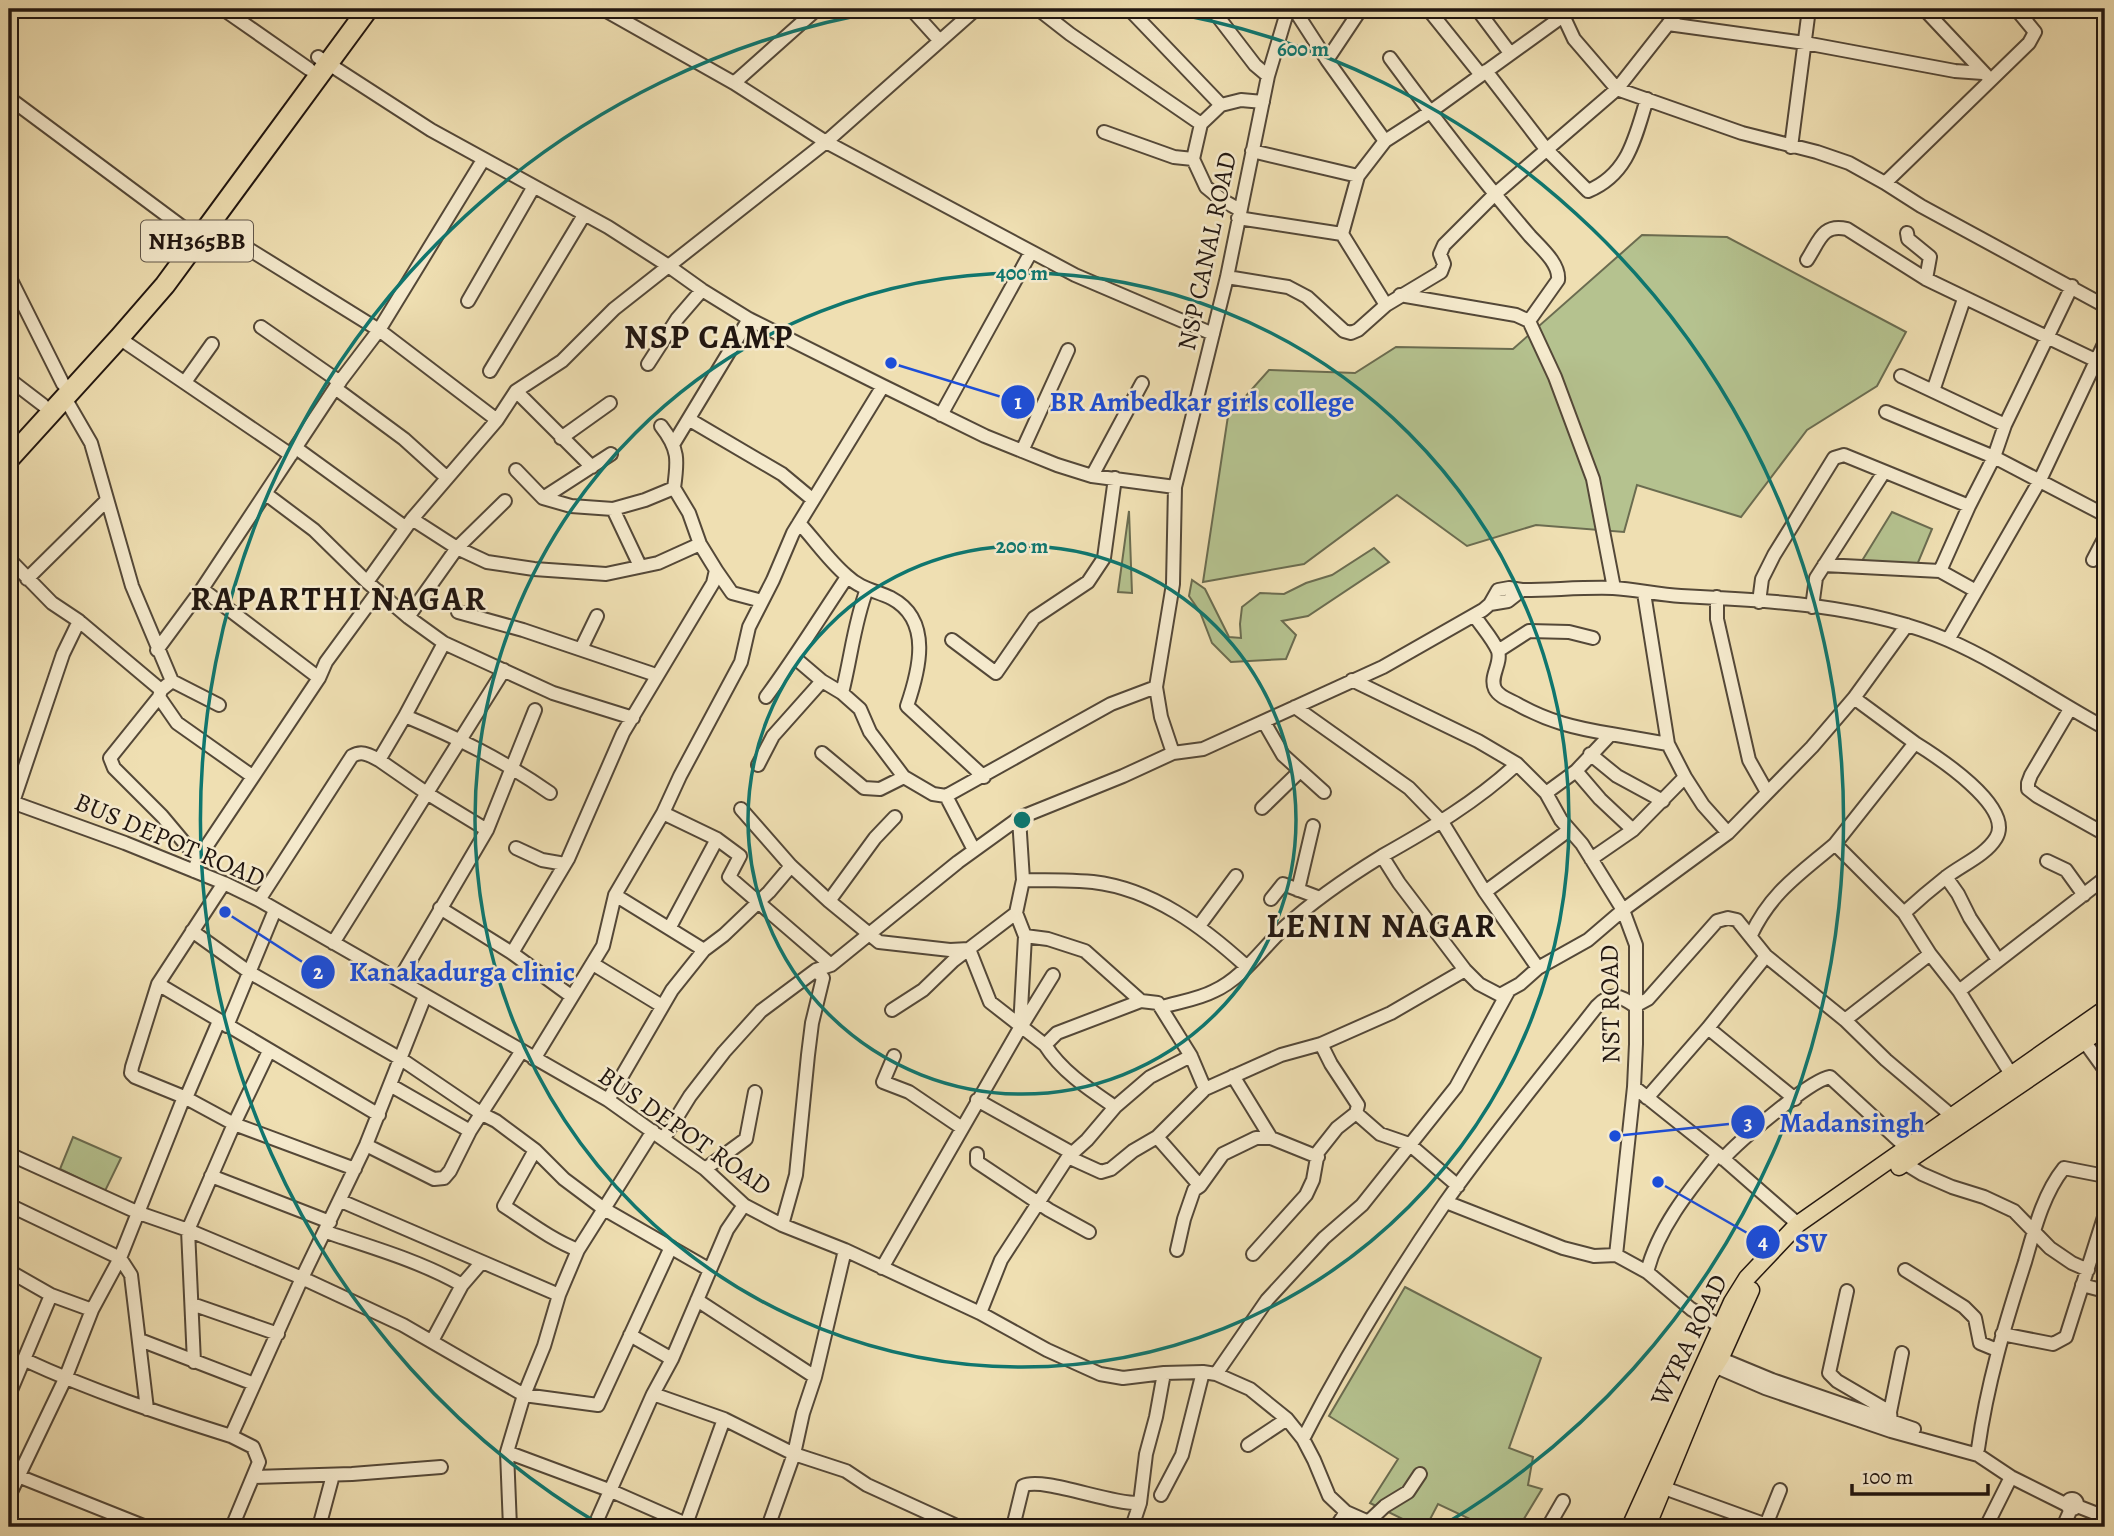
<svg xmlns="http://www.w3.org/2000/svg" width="2114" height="1536" viewBox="0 0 2114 1536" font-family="Alegreya,serif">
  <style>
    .green { fill: #b5c28f; stroke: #6b6c50; stroke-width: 2 }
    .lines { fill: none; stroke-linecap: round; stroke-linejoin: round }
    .minor-casing { stroke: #544838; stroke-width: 16 }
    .major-casing { stroke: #211610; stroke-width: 19 }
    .highway-casing { stroke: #211610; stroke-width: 23 }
    .minor { stroke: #f5eacd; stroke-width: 12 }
    .major { stroke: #efdfb2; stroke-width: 16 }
    .highway { stroke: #efdfb2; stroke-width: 19 }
    .ring { fill: none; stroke: #0f766e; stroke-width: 3.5 }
    .labels { text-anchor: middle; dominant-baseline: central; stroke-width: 5; stroke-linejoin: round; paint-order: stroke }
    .shield { fill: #f5eacd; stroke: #615649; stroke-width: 2 }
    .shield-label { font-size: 24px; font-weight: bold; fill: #211610 }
    .street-label { font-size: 26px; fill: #211610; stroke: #f5eacd }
    .district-label { font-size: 33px; font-weight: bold; letter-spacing: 2px; fill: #211610; stroke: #f5eacd }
    .centre { fill: #0f766e; stroke: #f5eacd; stroke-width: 3.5 }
    .ring-label { font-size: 21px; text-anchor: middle; font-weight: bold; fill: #0f766e; stroke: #f5eacd; stroke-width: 5; stroke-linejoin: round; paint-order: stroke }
    .leader { fill: none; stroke: #1d4ed8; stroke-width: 2.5 }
    .callout-dot { fill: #1d4ed8; stroke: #f5eacd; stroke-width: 2.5 }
    .mark-label { font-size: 21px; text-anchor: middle; font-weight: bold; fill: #fff }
    .callout-label { font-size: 28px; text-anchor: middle; font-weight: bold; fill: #1d4ed8; stroke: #f5eacd; stroke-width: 5; stroke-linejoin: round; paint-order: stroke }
  </style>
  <rect width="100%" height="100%" fill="#efdfb2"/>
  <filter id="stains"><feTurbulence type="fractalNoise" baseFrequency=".00286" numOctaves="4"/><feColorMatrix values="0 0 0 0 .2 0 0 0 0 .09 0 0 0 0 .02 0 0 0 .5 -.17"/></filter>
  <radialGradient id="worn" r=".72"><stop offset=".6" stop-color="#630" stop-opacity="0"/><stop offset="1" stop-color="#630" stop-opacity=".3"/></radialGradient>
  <path class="green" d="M1642 235 1727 237 1906 332 1877 386 1807 430 1741 517 1637 485 1624 532 1536 525 1467 546 1397 495 1304 564 1203 582 1228 416 1269 370 1355 373 1396 347 1513 349Z
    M1129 511 1132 593 1118 592Z
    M1892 512 1932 529 1917 565 1860 564Z
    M1374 548 1389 562 1308 616 1282 621 1296 635 1286 659 1231 662 1212 643 1200 612 1189 596 1192 580 1205 589 1229 637 1241 638 1240 624 1242 607 1260 593 1284 594 1306 583 1332 575Z
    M73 1137 121 1158 105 1191 60 1169Z
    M1405 1287 1541 1358 1509 1448 1533 1457 1528 1485 1542 1489 1519 1527H1487L1438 1504 1426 1527H1419L1370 1503 1398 1459 1329 1416Z"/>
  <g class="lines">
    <defs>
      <path id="minor" d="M223 9 309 69
        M911 9 939 40
        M976 9 826 142 1075 275 1213 334
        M1038 9 1070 34 1201 124
        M1129 9 1221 105
        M1212 9 1255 65 1268 76
        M1294 9 1327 60 1385 141
        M1428 9 1481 75
        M1477 9 1510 53
        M1560 9 1574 39 1617 89 1742 133 1817 152 1849 163 1885 183 1921 206 2105 306
        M1924 9 1986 75
        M1668 24 1805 43 1955 71 1983 73
        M318 57 431 130 608 227 667 265 702 290 749 319 883 386 985 436 1057 465 1092 476 1175 487
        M1390 58C1435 119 1481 179 1530 236 1541 248 1560 264 1558 280L1529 321
        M1327 60 1361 9
        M1486 71 1546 149 1588 191C1629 174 1635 137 1647 99
        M734 83 817 9
        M9 98 189 232
        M1104 132 1174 157 1193 159
        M1791 147 1809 9
        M1252 151 1358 176 1385 141 1430 112 1563 16
        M1885 183 2029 43 2035 32 2016 9
        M1240 210 1222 200 1206 187 1193 159 1201 124 1221 105 1241 100 1263 102
        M1238 218 1342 234 1386 305
        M211 222 239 243 379 330 497 420
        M1907 233 1908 239 1930 257 1926 279
        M1342 234 1358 176
        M1807 260C1819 242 1822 223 1847 229L1926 279 2097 361
        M9 276 63 384
        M1227 277 1288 287 1307 297 1344 331 1351 333 1358 330 1386 305 1441 272 1444 264 1440 254 1444 245 1494 195 1617 89 1680 9
        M1400 295 1516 315 1529 321 1555 377 1593 479 1614 588
        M468 301 533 188
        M261 327 340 382
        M119 338 291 455
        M648 364 677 319 702 290
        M490 371 584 215
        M1901 376 2005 425
        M9 379 43 405
        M185 382 212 344
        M335 388 404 439 446 477
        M516 391 592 467
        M1933 391 1964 299
        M65 398 91 443 132 586 172 681 161 690
        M1886 412 1994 457 2105 515
        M941 415 1031 252
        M690 420 782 474 812 499
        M561 438 610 403
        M674 443 749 319
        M296 448 405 527
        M1022 451 1068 350
        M516 470 543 498 571 506 613 509 645 500 674 488C678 460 679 449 661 426
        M1092 476 1142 383
        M674 488 689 513 700 544
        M266 494 314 530 367 582 408 617 444 643 553 693 633 718
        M543 498 611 454
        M613 509 640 566
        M412 519 457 548 487 562 534 569 606 574 658 563 700 544 716 570 713 583 623 733 568 859 512 953
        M799 523C815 540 829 561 847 576 859 588 876 591 891 598 933 620 919 671 907 706L984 777
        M9 559 52 603 79 621 161 690 159 697 177 723 252 776
        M2093 560 2105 537
        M1824 565 1940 571 1976 591
        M716 570 732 593 762 601
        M1940 571 1969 506 1994 457 2005 425 2072 286
        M27 579 106 501
        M367 582 412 519 497 420 516 391 562 361 614 309 826 142 734 83 603 9
        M202 589 319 678
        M1644 593 1668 744 1685 777 1703 805 1728 833
        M1717 597V619L1749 760 1767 792
        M1759 602 1762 579 1774 555 1834 458 1844 455 1969 506
        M1490 604 1508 601 1522 590
        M1812 607 1816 578 1884 472
        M458 612 523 630 656 675
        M1474 615C1481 626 1493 639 1498 651 1502 664 1489 676 1495 689 1499 697 1510 700 1517 704 1549 722 1575 728 1611 734
        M408 617 457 548 505 501
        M952 640 996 673 1034 618 1088 582 1104 558 1115 478
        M1948 640 2040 480 2105 342
        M581 649 597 616
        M157 650 202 589 335 388 379 330 483 160
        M1498 651 1529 631 1569 632 1593 638
        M1352 680 1478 741 1517 764 1546 793 1561 820 1582 844 1623 910 1636 945V1044L1634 1087 1616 1255 1647 1272 1691 1309 1720 1326
        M172 681 219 705
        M822 681 842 693 860 709 870 732 904 777
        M842 693C851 658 854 623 867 589
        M159 697 110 758 114 768 162 816 198 859
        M766 697C795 658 820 617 847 577
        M1854 698 1915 743 1835 844 1904 913 1930 954 1959 991 2011 1074
        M1295 707 1409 788 1442 822 1485 892 1538 968
        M2070 709 2031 775 2028 783V789L2037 796 2105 834
        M405 716 444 643
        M1264 722 1283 755 1324 792
        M822 753 864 788 880 789 904 777 933 794 946 796 1111 704 1156 687
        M1173 753 1161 717 1156 687 1173 584 1175 487 1227 277 1268 76 1288 9
        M1590 754 1617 776 1663 801
        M379 760 428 794 487 830
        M758 765 773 736 822 681 795 658
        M1576 771 1600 799 1633 830
        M1546 793 1576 771 1611 734 1668 744
        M946 796 974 850
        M9 801 125 843 224 883 259 900 608 1100 705 1169 744 1205 782 1225 845 1250 980 1313 1047 1350 1100 1374 1123 1378 1164 1373 1203 1372 1216 1374 1250 1389 1287 1419 1303 1439 1314 1460 1329 1496 1346 1512 1380 1527
        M13 802 63 654 79 621
        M1262 808 1300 771
        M741 809 791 866 829 901 879 942 950 950 969 949 990 1002 1045 1045 1057 1033 1141 1001 1158 1003 1191 1056 1205 1089
        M663 813 717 839 740 856 729 877 831 965
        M516 848 542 860 565 864
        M1382 856C1430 829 1476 802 1517 764
        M1591 859 1633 830 1685 777
        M2047 861 2066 870 2084 895
        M194 871 198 859 319 678 326 662 378 591
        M1946 877 1958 894 1970 918 1998 960
        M1023 880C1047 880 1070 880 1093 882 1153 889 1203 927 1246 966
        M1298 890 1313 826
        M1485 892 1569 830
        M615 895 704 950
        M1271 899 1283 884 1320 898
        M259 900 352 756C362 750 369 755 379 760L405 716C458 738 503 760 550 793
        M829 901 875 838 895 817
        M440 908 512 953 571 996
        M1904 913C1917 901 1931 889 1945 878 1961 865 1985 856 1996 838 2015 807 1936 756 1915 743
        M1199 926 1236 876
        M670 927 717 839
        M192 931 249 972 401 1059 482 1114 496 1121 535 1150 504 1206C529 1222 550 1239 578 1250
        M1751 935C1771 892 1800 874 1835 844
        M1025 936 1048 939 1085 951 1141 1001
        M333 943 504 670
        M593 964 662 1006
        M399 980 487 830 535 710
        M158 984 379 1115
        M1959 991 2105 878
        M1162 1007C1179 1002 1199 999 1214 991 1243 978 1263 947 1286 926 1315 899 1348 877 1382 856L1399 883 1465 970 1479 984 1500 995 1520 984 1538 968 1588 940 1623 910 1728 833 1812 747 1854 698 1907 625
        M892 1010 923 990 953 961 1016 913
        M1845 1020 1930 954
        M227 1026 275 910
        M1021 1027 1053 975
        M1708 1028 1795 1099
        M2084 1041 2105 1070
        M1045 1045C1062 1072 1090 1090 1115 1107
        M894 1056 883 1082 909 1092 962 1128
        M534 1059 603 946 615 895 663 813 680 776 741 662 749 627 773 580 793 533 883 386
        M1233 1076 1271 1138 1318 1157
        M390 1085 470 1131
        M1634 1087 1718 1154 1798 1224
        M184 1097 135 1077 131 1073 132 1067 158 984 224 883
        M186 1098 234 1124 355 1169
        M1647 1098 1708 1028 1766 956
        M608 1100 672 990 704 950 724 935 769 892 791 866
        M977 1100 1072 1153
        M1356 1113 1380 1134 1409 1144 1458 1186
        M1157 1137 1200 1186
        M664 1138 690 1096 724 1052 761 1011 816 970 831 965 958 862 1019 818 1123 776 1173 753 1203 749 1383 667 1483 610 1490 604 1498 590 1509 588 1522 590C1552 590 1583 587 1613 588 1635 589 1658 595 1681 596 1768 600 1867 605 1948 640 2003 664 2053 700 2105 728
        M366 1145 434 1179 444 1178 450 1171 470 1131 521 1052
        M535 1150 564 1179 604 1209 710 1270
        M9 1154 139 1213 188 1230 302 1278 403 1325 524 1395 598 1405 671 1247
        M977 1154V1162L1049 1210 1089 1232
        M1068 1157 1101 1172 1111 1169 1133 1151 1157 1137 1205 1089 1281 1055 1321 1044 1391 1013 1465 970
        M1723 1159C1738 1142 1810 1080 1830 1077L1907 1148
        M1904 1163 1922 1174 1952 1187 1984 1197 2014 1211 2050 1248 2072 1263 2088 1270
        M705 1169 746 1139 755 1092
        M211 1176 330 1222
        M341 1201 559 1295
        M1446 1202 1563 1248 1594 1256 1616 1255
        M9 1205 120 1258 92 1310 65 1379 9 1496
        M782 1225 796 1175 808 1055 812 1023 823 978 816 970
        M326 1232C371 1247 420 1261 462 1285
        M1177 1250 1184 1219 1194 1190 1200 1186 1223 1154 1256 1138H1271
        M1253 1254 1306 1195 1313 1180 1318 1152 1337 1128 1356 1113 1358 1105 1331 1064 1321 1044
        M882 1268 1020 1028 1025 936 1016 913 1023 880 1019 818
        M1905 1270 1964 1307 1975 1318 1980 1343 1997 1350
        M9 1271 51 1295 92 1310
        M1647 1272C1658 1228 1690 1189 1718 1154
        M2082 1285 2105 1291
        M1847 1291 1829 1373 1837 1381 1890 1412 1891 1422
        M697 1300 815 1377
        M192 1304 278 1334
        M980 1313 1001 1260 1068 1157 1087 1140 1115 1107 1150 1077 1191 1056
        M2002 1334 2053 1344 2066 1337 2105 1214
        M630 1335 672 1359
        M140 1340 254 1384
        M432 1341 462 1285 481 1263
        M2105 1349V1347
        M1714 1356 1772 1380 1914 1429
        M25 1360C92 1391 161 1414 231 1436
        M194 1362 188 1230 234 1124 269 1051
        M1707 1363 1765 1388 1891 1431 1978 1455 2011 1477 2067 1505
        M1216 1374 1267 1300 1324 1238 1362 1205 1456 1087 1509 990
        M653 1394 724 1419 794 1454 846 1471 867 1485 959 1527
        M9 1395 51 1295
        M147 1409 131 1275 120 1258 184 1097 186 1098 219 1021
        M1890 1412 1902 1353
        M1303 1439C1345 1357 1393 1279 1445 1203 1493 1135 1546 1071 1597 1006 1612 990 1620 996 1635 1006L1648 999 1717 921 1728 918 1737 920 1766 956 1845 1020 1886 1060 1952 1116
        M1248 1445 1287 1419
        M1978 1449C1987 1384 2005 1324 2025 1262 2034 1231 2043 1194 2064 1168L2105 1176
        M507 1452 609 1490 693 1527
        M9 1475 18 1476 146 1527
        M253 1477 352 1474 441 1467
        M1656 1485 1772 1527
        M1161 1495 1182 1455 1203 1372
        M2067 1504a5 5 0 1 1 10 0a5 5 0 1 1-10 0Z
        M2077 1506 2105 1517
        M1368 1522 1385 1506 1408 1492 1420 1474
        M1766 1525 1780 1490
        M232 1527 259 1462 253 1447 231 1436 302 1278 366 1145 425 996
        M319 1527 333 1475
        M510 1527 507 1452 524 1395 544 1346 559 1295 578 1250 653 1131
        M594 1527 653 1394 672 1359 727 1230 744 1205
        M685 1527 724 1419
        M768 1527 794 1454 803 1413 815 1377 845 1250
        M1013 1527 1023 1486C1042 1476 1112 1505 1140 1503
        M1132 1527 1140 1503 1146 1454 1156 1417 1164 1373
        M1336 1527 1346 1512
        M1548 1527 1563 1501
        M1986 1527 2011 1477
        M2063 1527 2071 1509"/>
      <path id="major" d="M1899 1167 2105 1027
        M1630 1527 1732 1302 1747 1278 1798 1224 2105 1009
        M1647 1527 1709 1376 1721 1357 1751 1290"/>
      <path id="highway" d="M9 459 119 338 165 285 368 9"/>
    </defs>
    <use href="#minor" class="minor-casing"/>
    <use href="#major" class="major-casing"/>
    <use href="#highway" class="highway-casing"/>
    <use href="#minor" class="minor"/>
    <use href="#major" class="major"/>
    <use href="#highway" class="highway"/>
  </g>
  <g class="ring">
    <circle cx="1022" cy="820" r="274"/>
    <circle cx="1022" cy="820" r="547"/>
    <path d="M599 1524A821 821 0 0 1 894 9M1150 9A821 821 0 0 1 1445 1524"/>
  </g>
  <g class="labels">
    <rect class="shield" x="141" y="220.5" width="112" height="41" rx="5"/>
    <g class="shield-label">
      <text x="197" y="241">NH365BB</text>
    </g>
    <g class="street-label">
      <text transform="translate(1207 251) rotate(-78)">NSP CANAL ROAD</text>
      <text transform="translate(170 840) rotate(23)">BUS DEPOT ROAD</text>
      <text transform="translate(1610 1004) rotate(-91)">NST ROAD</text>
      <text transform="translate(685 1131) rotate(35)">BUS DEPOT ROAD</text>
      <text transform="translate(1689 1340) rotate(-64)">WYRA ROAD</text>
    </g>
    <g class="district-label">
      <text x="709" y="336">NSP CAMP</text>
      <text x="339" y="598">RAPARTHI NAGAR</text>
      <text x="1382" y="925">LENIN NAGAR</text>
    </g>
  </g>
  <circle cx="1022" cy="820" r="10" class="centre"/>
  <g class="ring-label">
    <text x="1303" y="56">600 m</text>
    <text x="1022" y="280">400 m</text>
    <text x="1022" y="553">200 m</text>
  </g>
  <path class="leader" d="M891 363L1018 402M225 912L318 972M1615 1136L1748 1122M1658 1182L1763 1242"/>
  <g class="callout-dot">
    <circle cx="891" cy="363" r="7"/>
    <circle cx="225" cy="912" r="7"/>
    <circle cx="1615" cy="1136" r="7"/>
    <circle cx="1658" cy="1182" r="7"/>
    <circle cx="1018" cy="402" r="18"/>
    <circle cx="318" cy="972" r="18"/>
    <circle cx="1748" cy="1122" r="18"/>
    <circle cx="1763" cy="1242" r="18"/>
  </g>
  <g class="mark-label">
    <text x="1018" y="409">1</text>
    <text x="318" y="979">2</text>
    <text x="1748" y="1130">3</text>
    <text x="1763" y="1249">4</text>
  </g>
  <g class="callout-label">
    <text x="1202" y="411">BR Ambedkar girls college</text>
    <text x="462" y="981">Kanakadurga clinic</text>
    <text x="1852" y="1132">Madansingh</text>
    <text x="1811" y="1252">SV</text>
  </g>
  <rect width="2114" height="1536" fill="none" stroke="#efdfb2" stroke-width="35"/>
  <rect x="10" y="10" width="2093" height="1515" fill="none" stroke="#211610" stroke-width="3.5"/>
  <rect x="18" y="18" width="2079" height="1501" fill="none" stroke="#211610" stroke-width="2"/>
  <path d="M1852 1484v10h136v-10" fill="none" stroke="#211610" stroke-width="3.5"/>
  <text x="1862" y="1484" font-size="21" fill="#211610" stroke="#f5eacd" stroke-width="5" paint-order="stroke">100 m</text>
  <rect width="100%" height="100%" filter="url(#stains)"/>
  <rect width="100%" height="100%" fill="url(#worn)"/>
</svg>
